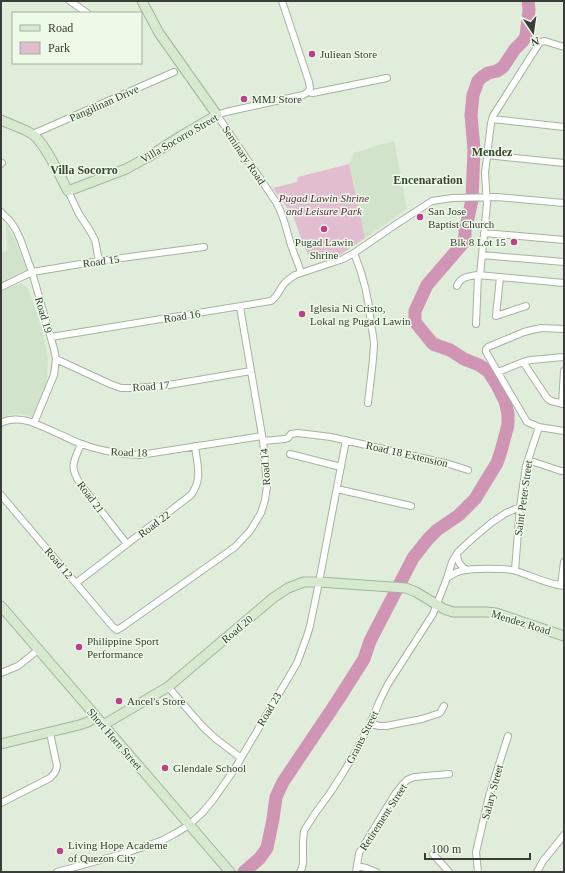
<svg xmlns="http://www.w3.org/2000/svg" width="565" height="873" viewBox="0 0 565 873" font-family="'Times New Roman',serif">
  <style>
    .built { fill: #d1e4cb }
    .green { fill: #e2bccf }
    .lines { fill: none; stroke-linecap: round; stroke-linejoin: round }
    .river { stroke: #d095b4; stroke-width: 13 }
    .street-casing { stroke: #a5b3a1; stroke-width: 8 }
    .secondary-casing { stroke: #a5b3a1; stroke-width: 11 }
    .street { stroke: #fff; stroke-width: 6 }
    .secondary { stroke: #d7ead0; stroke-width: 9 }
    .poi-dot { fill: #bd3f8c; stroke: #ecfae7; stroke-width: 1.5 }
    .labels { text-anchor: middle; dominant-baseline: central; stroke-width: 3; stroke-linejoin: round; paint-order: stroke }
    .poi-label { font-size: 11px; fill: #383e37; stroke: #ecfae7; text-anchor: start }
    .street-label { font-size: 11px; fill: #383e37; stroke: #ecfae7 }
    .park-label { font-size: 11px; font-style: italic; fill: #611c46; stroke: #ecfae7 }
    .neighbourhood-label { font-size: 12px; font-weight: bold; fill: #3a4536; stroke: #ecfae7 }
  </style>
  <rect width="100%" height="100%" fill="#dfedda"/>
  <path class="built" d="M394 141 407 209 365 238 349 164 354 153 379 145Z
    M6 224 15 240 27 270 1 282V253L7 250Z
    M21 283 28 288 42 329 48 358 47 381 33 417 20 414 9 415 1 419V291Z"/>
  <path class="green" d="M349 164 365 238 337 257 323 259 308 254 304 247 294 218 273 188 297 182 298 177Z"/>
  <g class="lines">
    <path class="river" d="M244 872 260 858 267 848 273 819 276 797 283 782 338 700 364 659 370 641 413 558 428 539 437 530 459 515 475 499 497 463 501 451 508 425V414L505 401 497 385 488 371 479 365 464 359 450 350 433 344 415 322V311L427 285 458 249 463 243 465 236V230L467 223 472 200 474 149 471 115 473 95 478 81 482 77 488 73 497 71 503 67 515 49 523 41 526 36 529 10 528 1"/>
    <defs>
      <path id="street" d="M70 1 87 13
        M282 1 309 82 310 88 308 92
        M492 119 564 127
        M33 134 174 72
        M487 155 564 163
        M1 164 2 163
        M68 191 79 214 89 229 95 240 99 261
        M1 212 10 221 16 230 21 241 32 272 54 349 56 359 54 375 34 423
        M484 233 564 240
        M354 253C364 277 369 298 371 324 372 331 374 338 374 345 373 365 370 384 368 403
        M482 255 564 262
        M301 272C298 263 294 254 291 245 286 229 285 218 276 202L217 115 226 112 303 95 308 92 313 93 387 78
        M480 275 487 204 485 173 491 123 493 116 540 42 545 41 551 43 564 47
        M500 277 496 316 526 306
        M457 286C460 277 469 276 478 275L564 283
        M1 287 32 272 99 261 204 247
        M476 324 478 275
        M564 329 541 328 532 330 524 332 488 347 486 349V352L527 422 539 427 564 431
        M51 337 271 301C277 297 279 291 283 285 286 281 291 278 295 275L343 259 354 253 395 225 432 201 452 198 497 197 564 203
        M56 359 110 384 121 388H132L163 386 251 371
        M523 362 531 360 564 357
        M498 372 523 362 547 398 551 401 564 404
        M562 404 564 371
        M1 423C10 418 19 419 28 421 46 427 62 436 79 443 99 451 119 454 140 455L262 436
        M263 441 285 439 288 438 291 434 298 433 331 437 449 464 468 470
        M81 444C73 463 69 467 81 485L127 544
        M290 454 341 467
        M528 460 561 471H564
        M337 489 411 506
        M1 495 113 627 117 630 122 627 235 547 250 531 261 513 265 500 267 486 263 441 240 307
        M457 555C458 562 460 566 467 570
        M515 570 520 507 526 466 539 427
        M447 578C452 575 455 572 461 571 471 568 507 568 516 571 532 576 547 584 564 586
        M76 583 191 495C203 479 197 464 195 446
        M561 585 564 562
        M1 673 18 666 38 650
        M168 687 204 728 216 739 241 758
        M370 724 380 726H386L422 719 440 713 444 706
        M1 803 50 778C54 774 56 772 57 766L50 733
        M433 854 449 872
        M357 866 366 868 376 872
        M57 872 126 853 163 840 176 833 189 825 203 812 213 800 234 770 297 663 307 636 310 626 319 582 346 440
        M300 872 302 868 303 862V842L304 831 314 815 330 793 343 773 355 753 370 724 380 700 388 684 433 614 447 578 452 562 458 552 472 539 491 523 506 513 520 507
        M356 872 359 853 395 794 403 784 407 780 414 777 449 774
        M478 872 476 852 489 796 508 736
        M537 872 543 861 564 835"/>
      <path id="secondary" d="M1 120C11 125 23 128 32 134 44 141 61 178 68 191L126 169 148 157 181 136 217 115 159 33 142 1
        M1 606 230 872
        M103 725 168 687 273 598 288 588 304 582H319L406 588 416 592 444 609 453 612H486L496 613 564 636
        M1 744 79 725 88 722 96 717"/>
    </defs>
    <use href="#street" class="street-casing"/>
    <use href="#secondary" class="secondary-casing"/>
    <use href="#street" class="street"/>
    <use href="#secondary" class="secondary"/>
  </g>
  <g class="poi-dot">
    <circle cx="312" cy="54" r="4"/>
    <circle cx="244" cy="99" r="4"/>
    <circle cx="420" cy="217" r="4"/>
    <circle cx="324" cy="229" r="4"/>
    <circle cx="514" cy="242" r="4"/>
    <circle cx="302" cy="314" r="4"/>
    <circle cx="79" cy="647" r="4"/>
    <circle cx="119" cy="701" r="4"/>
    <circle cx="165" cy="768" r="4"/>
    <circle cx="60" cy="851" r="4"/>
  </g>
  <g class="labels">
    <g class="poi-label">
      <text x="320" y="54">Juliean Store</text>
      <text x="252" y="99">MMJ Store</text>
      <text x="428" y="211">San Jose<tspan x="428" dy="13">Baptist Church</tspan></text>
      <text x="324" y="242" text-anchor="middle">Pugad Lawin<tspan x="324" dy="13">Shrine</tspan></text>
      <text x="506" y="242" text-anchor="end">Blk 8 Lot 15</text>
      <text x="310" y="308">Iglesia Ni Cristo,<tspan x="310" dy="13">Lokal ng Pugad Lawin</tspan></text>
      <text x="87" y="641">Philippine Sport<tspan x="87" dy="13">Performance</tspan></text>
      <text x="127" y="701">Ancel's Store</text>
      <text x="173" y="768">Glendale School</text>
      <text x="68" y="845">Living Hope Academe<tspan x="68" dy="13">of Quezon City</tspan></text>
    </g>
    <g class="street-label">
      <text transform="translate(104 103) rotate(-24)">Pangilinan Drive</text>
      <text transform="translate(179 138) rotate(-30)">Villa Socorro Street</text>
      <text transform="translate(244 155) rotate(56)">Seminary Road</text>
      <text transform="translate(101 261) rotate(-8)">Road 15</text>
      <text transform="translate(44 315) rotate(74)">Road 19</text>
      <text transform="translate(182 316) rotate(-9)">Road 16</text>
      <text transform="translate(151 386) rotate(-4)">Road 17</text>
      <text transform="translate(129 452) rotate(2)">Road 18</text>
      <text transform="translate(407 454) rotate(13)">Road 18 Extension</text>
      <text transform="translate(265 467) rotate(-94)">Road 14</text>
      <text transform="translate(91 497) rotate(53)">Road 21</text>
      <text transform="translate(523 498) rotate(-82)">Saint Peter Street</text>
      <text transform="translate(154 524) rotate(-37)">Road 22</text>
      <text transform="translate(59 563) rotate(50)">Road 12</text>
      <text transform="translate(521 622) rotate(17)">Mendez Road</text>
      <text transform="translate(237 629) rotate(-40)">Road 20</text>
      <text transform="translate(269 709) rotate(-59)">Road 23</text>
      <text transform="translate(362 737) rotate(-63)">Grants Street</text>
      <text transform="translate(115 739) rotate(49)">Short Horn Street</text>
      <text transform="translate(492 792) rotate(-75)">Salary Street</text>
      <text transform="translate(383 817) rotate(-57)">Retirement Street</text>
    </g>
    <g class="park-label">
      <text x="324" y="198">Pugad Lawin Shrine<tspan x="324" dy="13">and Leisure Park</tspan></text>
    </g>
    <g class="neighbourhood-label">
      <text x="492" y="152">Mendez</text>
      <text x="84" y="170">Villa Socorro</text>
      <text x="428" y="180">Encenaration</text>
    </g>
  </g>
  <rect width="565" height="873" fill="none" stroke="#383e37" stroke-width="4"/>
  <rect x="12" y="12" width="130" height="52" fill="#ecfae7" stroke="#a4afa1"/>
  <rect x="20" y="25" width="20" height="6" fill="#d7ead0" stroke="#a4afa1"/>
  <text x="48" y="32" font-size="12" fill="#383e37">Road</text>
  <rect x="20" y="42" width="20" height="12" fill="#e2bccf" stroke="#a4afa1"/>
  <text x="48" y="52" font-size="12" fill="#383e37">Park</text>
  <g transform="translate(533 32) rotate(167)" stroke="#ecfae7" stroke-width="3" paint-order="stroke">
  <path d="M0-3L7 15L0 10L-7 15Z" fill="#383e37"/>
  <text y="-6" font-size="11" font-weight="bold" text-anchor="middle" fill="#383e37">N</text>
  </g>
  <path d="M425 853v6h105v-6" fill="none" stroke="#383e37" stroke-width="2"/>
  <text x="431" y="853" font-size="12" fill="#383e37" stroke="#ecfae7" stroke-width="3" paint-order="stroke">100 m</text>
</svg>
